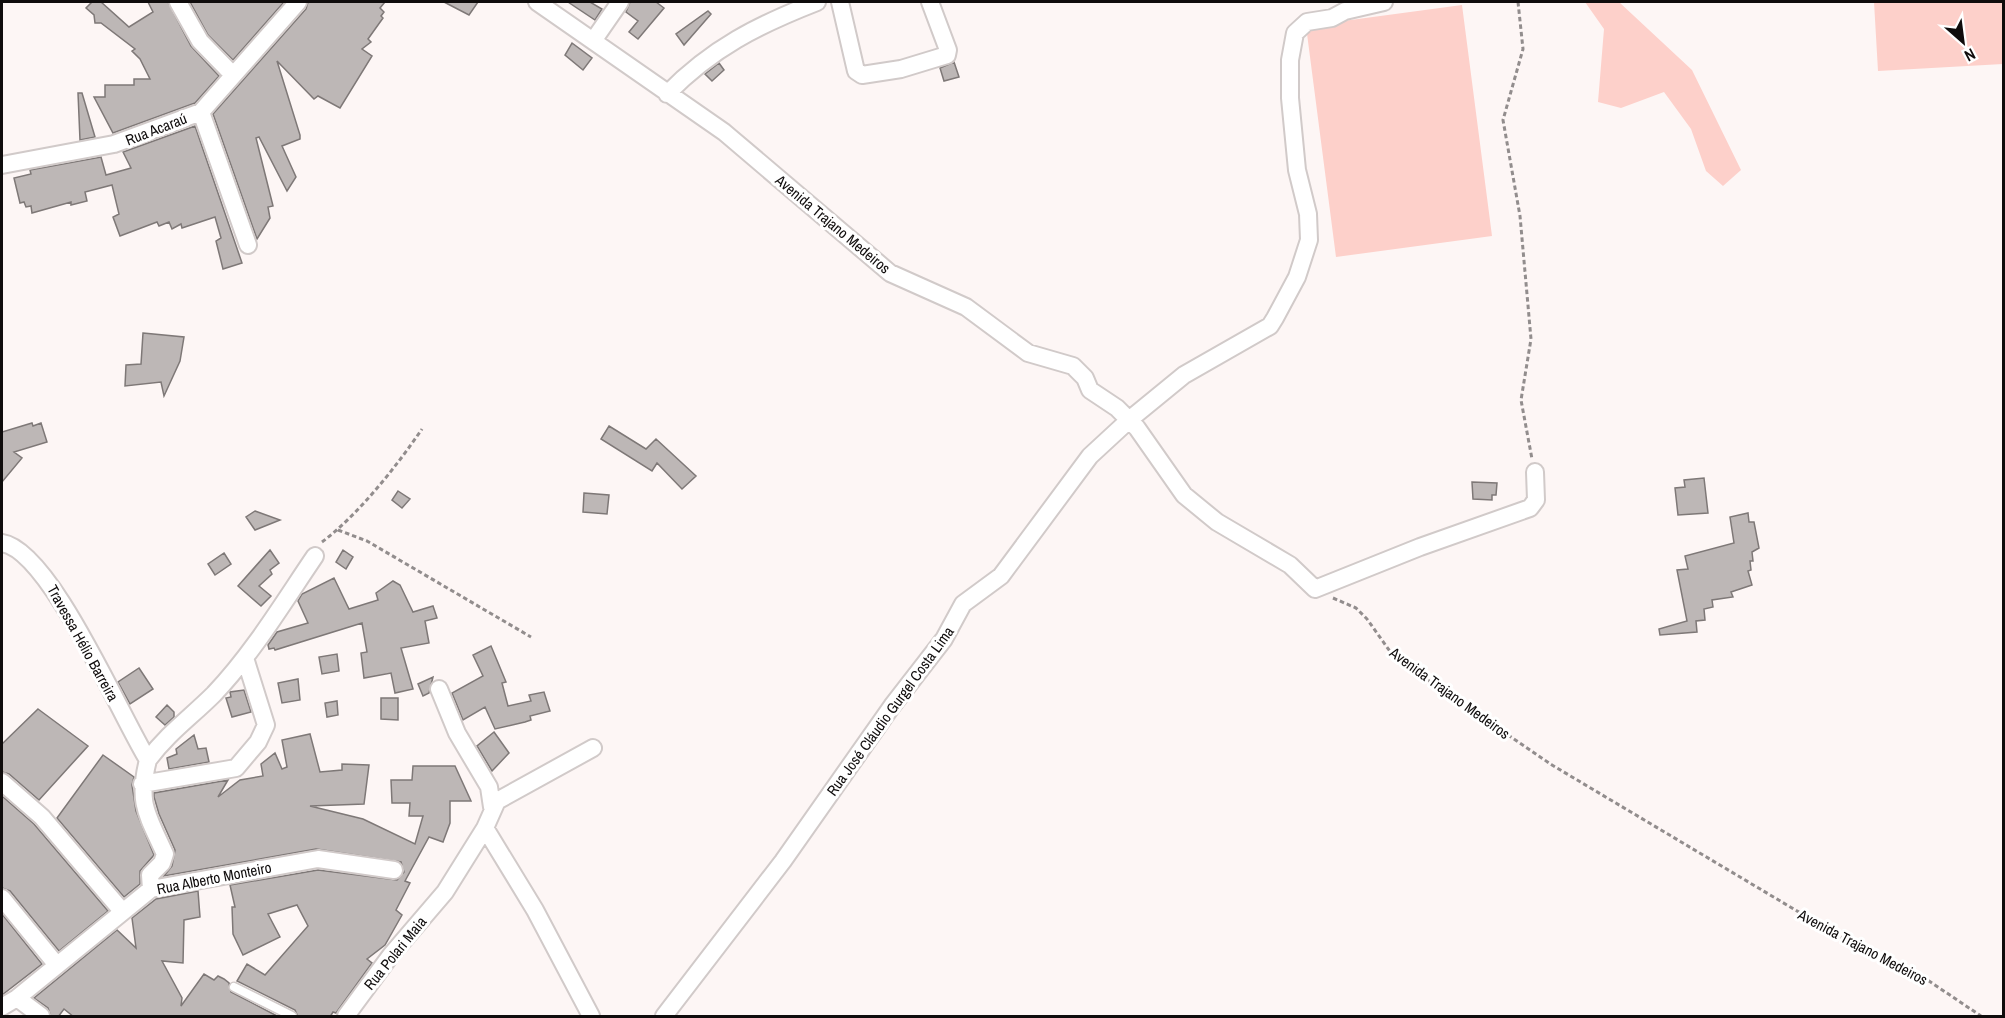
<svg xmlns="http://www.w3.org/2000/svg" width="2005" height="1018" viewBox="0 0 2005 1018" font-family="'Archivo Narrow',sans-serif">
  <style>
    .green { fill: #fdd0ca }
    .building { fill: #bdb7b6; stroke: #7e7877; stroke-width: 1.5 }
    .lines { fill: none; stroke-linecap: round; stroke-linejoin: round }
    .lane-casing { stroke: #d1cac9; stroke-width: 11 }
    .street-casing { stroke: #d1cac9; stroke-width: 20 }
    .path { stroke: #928d8d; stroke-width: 3; stroke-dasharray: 4.5 3; stroke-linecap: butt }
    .lane { stroke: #fff; stroke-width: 8 }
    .street { stroke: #fff; stroke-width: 16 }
    .labels { text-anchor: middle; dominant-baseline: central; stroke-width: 6; stroke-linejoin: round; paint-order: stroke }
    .street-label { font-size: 15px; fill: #0f0c0c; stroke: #fff }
  </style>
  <rect width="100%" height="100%" fill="#fdf6f5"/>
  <path class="green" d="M1585 2H1619L1692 70 1741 170 1723 186 1706 171 1691 129 1664 92 1621 108 1598 102 1604 29Z
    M1874 2H2003V64L1878 71Z
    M1462 5 1492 236 1336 257 1306 26Z"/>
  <path class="building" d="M92 2H101L129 27 153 12 148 2H168L191 46 219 76 195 103 113 133 94 97H105V85H134V79H150L140 59 132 51 135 49 101 23H95L94 15 86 8Z
    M190 2H284L233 60 208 35Z
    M308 2H385L380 8 384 12 381 16 383 18 368 39 371 42 362 49 372 56 340 108 318 96 314 99 277 61 300 135V139L282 146 296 177 287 191 259 137 256 138 273 206 268 207 270 218 257 239 213 114 306 9Z
    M444 2H478L469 15Z
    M568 2H590L602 9 595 20Z
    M630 2H656L664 8 638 39 629 32 638 21 626 12Z
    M708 11 711 14 684 45 676 34Z
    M572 43 592 58 583 70 565 55Z
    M954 62 959 77 944 81 940 68Z
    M719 63 724 70 712 81 705 74Z
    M78 93H82L95 137 80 140Z
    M195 126 242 263 223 269 216 241 221 238 215 217 182 228 181 224 172 229 169 222 159 226 157 222 120 236 113 217 119 214 112 185 85 192 87 201 71 205V202L32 213 31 206 26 207 24 202 20 203 14 178 31 174 30 170 101 157 106 175 131 168 123 152Z
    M143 333 184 337 180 361 164 396 161 382 125 386 126 365 141 364Z
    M32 423 33 426 41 423 47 442 14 452 22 458 2 482V432Z
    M609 426 646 449 656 439 696 476 682 489 657 463 652 471 601 439Z
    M1704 478 1708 513 1678 515 1675 488 1685 487 1684 480Z
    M1472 482 1497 483 1496 495H1492V500L1473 499Z
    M398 491 410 499 402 508 392 500Z
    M584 493 609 495 607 514 583 512Z
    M255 511 280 520 255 530 246 517Z
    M1748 513 1749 522H1754L1759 548 1752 552 1753 561H1750L1751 570 1748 571 1752 585 1731 592 1733 597 1712 600 1713 607 1704 609 1705 620 1696 621 1697 632 1660 635 1659 629 1687 621 1677 570 1688 569 1685 556 1734 543 1730 517Z
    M270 550 279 563 270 570 272 574 259 586 271 596 261 606 238 586Z
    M343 550 353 557 346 569 336 562Z
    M224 553 231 564 215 575 208 564Z
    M334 578 349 609 378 600 376 593 393 581 400 585 413 612 433 606 437 618 425 621 429 643 401 648 413 689 395 693 391 673 364 678 361 653 367 652 362 623 275 650 274 648 269 649 268 645 277 632 308 623 298 601 302 594Z
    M491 646 506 682 502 683 508 706 531 701 529 695 544 692 550 711 530 716 531 720 525 722 495 729 485 707 463 720 452 693 483 676 473 655Z
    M337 654 339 671 322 674 319 657Z
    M139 668 153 689 130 704 118 682Z
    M433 677 429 693 423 696 418 684Z
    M298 679 300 700 282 703 278 683Z
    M244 690 251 712 232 717 226 698 231 697 230 692Z
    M381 698H398V720L381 719Z
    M337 701 338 715 327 717 325 703Z
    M167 705 174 712V717L165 725 156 717Z
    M38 709 88 746 39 800 9 774 2 772V744Z
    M494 732 509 753 492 771 477 746Z
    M310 734 320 772 342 770V764L369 765 364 804 310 806 363 819 415 844 423 816H409L410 803H392L391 780H412L413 766H455L471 801H450V823L443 842 429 837 405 881 410 883 396 910 402 915 385 945 367 959 372 963 336 1013 333 1012 330 1017H298L295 1010 237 981 247 964 265 975 308 926 297 905 268 914 280 937 243 955 233 934 232 907H235L230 885 318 870 397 880 404 872 401 862 316 849 164 876 172 866 175 850 159 814 154 797V793L228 780 218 797 240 780 263 776 261 764 275 753 282 769 287 767 282 740Z
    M194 735 198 749 206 748 209 762 169 769 167 758 177 754 176 749Z
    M103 755 134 777 132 785 136 811 154 855 140 871V884L124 897 57 818Z
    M2 796 34 824 108 911 59 951 10 891 2 888Z
    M198 891 200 917 184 920 183 963 162 961 182 998 181 1006 204 974 214 980 218 976 224 979 229 983 231 992 279 1017H74L64 1009 58 1017H51L48 1008 34 998 117 930 136 948 132 918 156 899Z
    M2 914 42 964 2 995Z"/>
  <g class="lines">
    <defs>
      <path id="lane" d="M234 987 292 1016"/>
      <path id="street" d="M178 2 200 41 233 75
        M537 2 724 132 890 273 966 307 1028 353 1073 366 1085 378 1090 390 1117 408 1137 428 1184 495 1217 522 1290 565 1315 589 1420 547 1530 508 1536 500 1535 472
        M840 2 856 71 862 75 901 69 947 55 948 50 930 2
        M593 41 620 2
        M667 94C712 48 758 25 817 2
        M201 112 248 245
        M2 165 114 144 201 112 298 2
        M2 543C50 550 120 715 148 760 137 803 147 814 165 854L162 863 150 875 151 889
        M439 689 457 733 489 787 492 807
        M148 760C168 733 191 717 214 694 253 653 283 603 315 556
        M2 782 42 817 122 911
        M142 784 236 768 258 742 266 725 245 658
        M485 828 535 910 591 1016
        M2 898 56 964
        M17 998 41 1016
        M2 1007 17 998 151 889 318 859 394 870
        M346 1016 391 955 445 892 485 828 497 801 593 748
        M664 1016 783 861 892 706 944 639 963 604 1001 576 1090 456 1129 420 1184 375 1270 326 1275 318 1297 277 1309 240 1308 214 1297 170 1290 98V60L1295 33 1307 22 1332 18 1345 11 1384 2"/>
    </defs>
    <use href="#lane" class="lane-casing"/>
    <use href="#street" class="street-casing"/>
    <path class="path" d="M1518 2 1523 49 1503 120 1520 216 1531 339 1521 400 1532 459
      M338 530 367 541 531 637
      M322 542C359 514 396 467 422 429
      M1333 598 1356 608 1367 619 1394 657 1552 765 1839 936 1926 979 1981 1016"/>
    <use href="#lane" class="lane"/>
    <use href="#street" class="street"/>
  </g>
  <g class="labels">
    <g class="street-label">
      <text transform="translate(156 129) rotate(-21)">Rua Acaraú</text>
      <text transform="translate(833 224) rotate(40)">Avenida Trajano Medeiros</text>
      <text transform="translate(83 643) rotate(61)">Travessa Hélio Barreira</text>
      <text transform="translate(1450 693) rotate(36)">Avenida Trajano Medeiros</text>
      <text transform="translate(890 711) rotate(-54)">Rua José Cláudio Gurgel Costa Lima</text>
      <text transform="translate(214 878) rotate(-11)">Rua Alberto Monteiro</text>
      <text transform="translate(1863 947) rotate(28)">Avenida Trajano Medeiros</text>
      <text transform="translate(395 953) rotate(-51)">Rua Polari Maia</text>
    </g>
  </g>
  <rect width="2005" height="1018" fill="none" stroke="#0f0c0c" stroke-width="6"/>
  <g transform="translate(1963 42) rotate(152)" stroke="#ffffff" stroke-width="4.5" paint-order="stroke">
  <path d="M0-4.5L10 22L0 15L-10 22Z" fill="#0f0c0c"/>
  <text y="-9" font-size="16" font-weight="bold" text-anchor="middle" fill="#0f0c0c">N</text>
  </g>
</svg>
